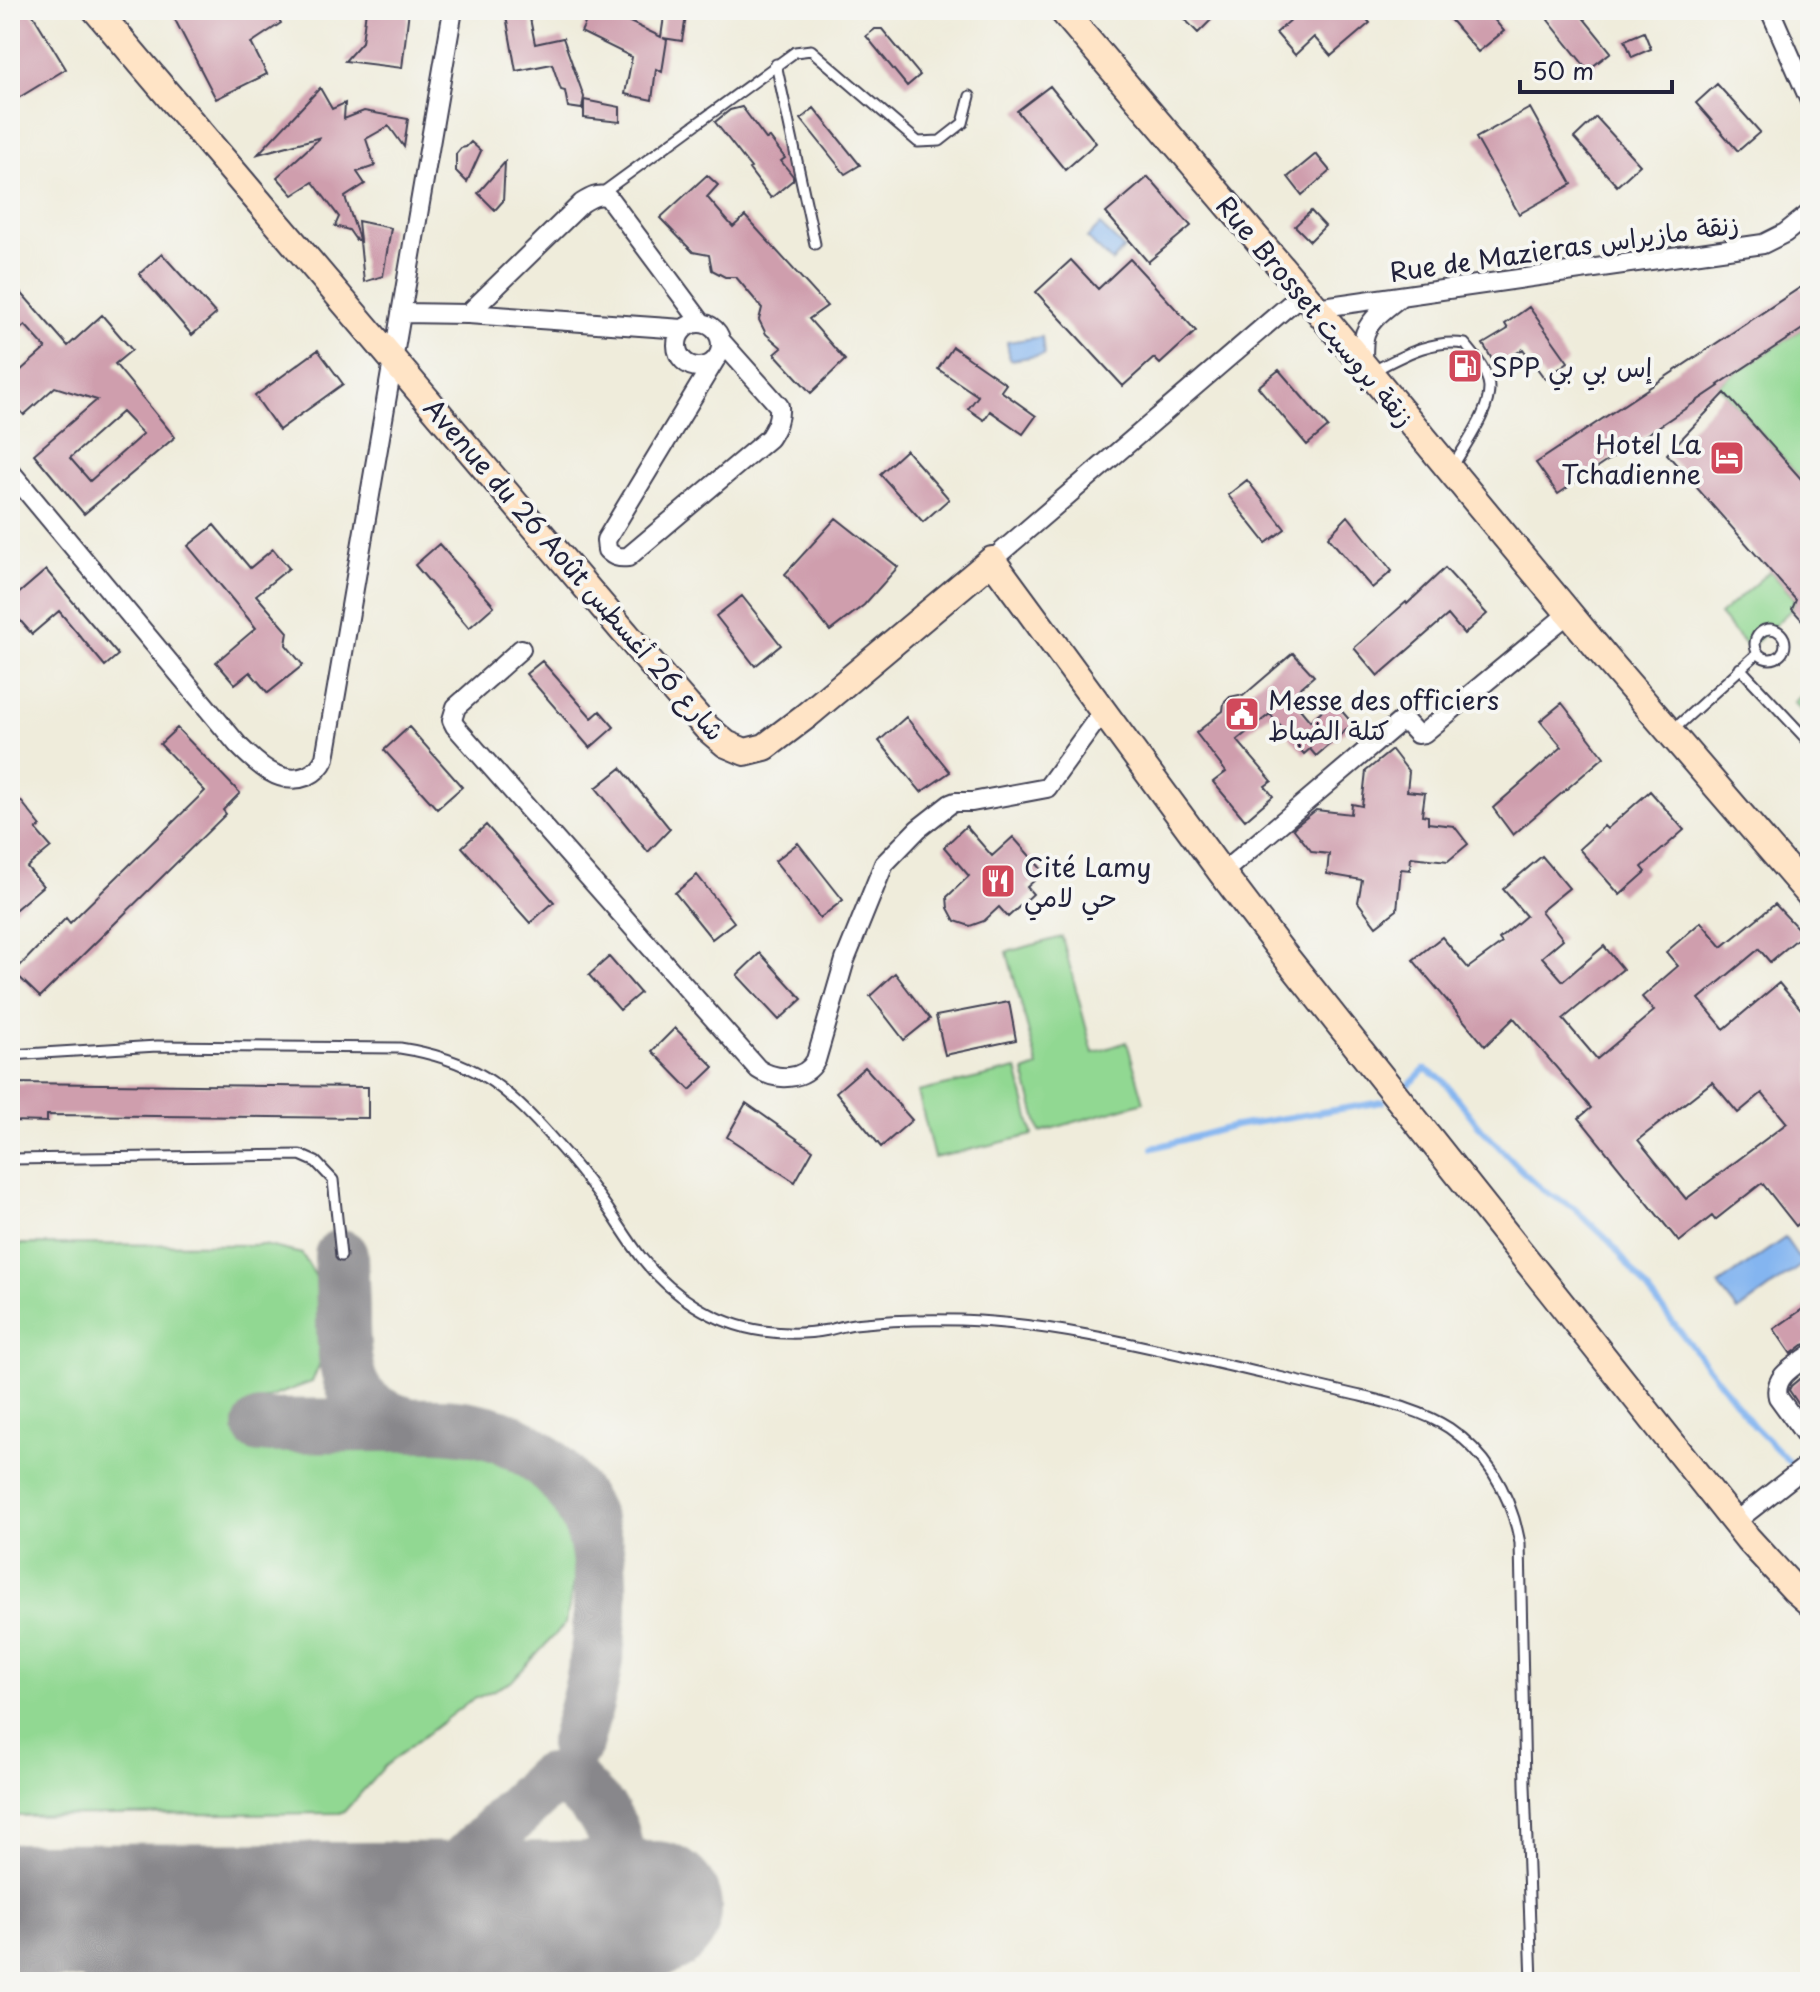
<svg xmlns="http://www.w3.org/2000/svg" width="1820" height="1992" viewBox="0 0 1820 1992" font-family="'Playpen Sans','Playpen Sans Arabic',sans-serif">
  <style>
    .green { fill: #91d892; stroke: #5a7d66; stroke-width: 2 }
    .water { fill: #84b5f0; stroke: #536c96; stroke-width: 2 }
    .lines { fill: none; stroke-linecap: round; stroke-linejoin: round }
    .stream { stroke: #84b5f0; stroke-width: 6 }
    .taxiway { stroke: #88878b; stroke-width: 54 }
    .runway { stroke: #88878b; stroke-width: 136 }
    .building { fill: #cf9ead; fill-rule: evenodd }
    .lane-casing { stroke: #414053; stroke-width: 13 }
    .street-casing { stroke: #414053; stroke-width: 22 }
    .secondary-casing { stroke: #414053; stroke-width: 30 }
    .lane { stroke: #fff; stroke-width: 9 }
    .street { stroke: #fff; stroke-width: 18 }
    .secondary { stroke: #ffe4c6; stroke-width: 26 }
    .labels { text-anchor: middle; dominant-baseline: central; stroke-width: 8; stroke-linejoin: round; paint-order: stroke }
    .street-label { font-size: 26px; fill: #22223b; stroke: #f6f6f2 }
    .poi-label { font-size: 26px; fill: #22223b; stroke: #f6f6f2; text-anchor: start }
  </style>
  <rect width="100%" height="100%" fill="#f6f6f2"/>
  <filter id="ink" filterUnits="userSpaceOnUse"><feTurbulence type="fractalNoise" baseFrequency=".0125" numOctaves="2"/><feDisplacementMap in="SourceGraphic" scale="16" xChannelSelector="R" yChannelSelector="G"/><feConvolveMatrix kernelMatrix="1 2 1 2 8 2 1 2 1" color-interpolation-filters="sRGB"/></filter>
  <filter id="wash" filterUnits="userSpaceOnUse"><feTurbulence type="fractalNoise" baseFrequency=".006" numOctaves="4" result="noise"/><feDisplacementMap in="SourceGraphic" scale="32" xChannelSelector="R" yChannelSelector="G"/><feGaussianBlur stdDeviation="1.8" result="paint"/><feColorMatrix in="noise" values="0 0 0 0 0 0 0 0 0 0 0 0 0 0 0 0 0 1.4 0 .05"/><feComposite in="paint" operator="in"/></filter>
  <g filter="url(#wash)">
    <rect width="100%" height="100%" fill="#efecdb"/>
    <path class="green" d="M1810 324V489L1718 385Z
      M1770 571 1796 600 1792 609 1749 649 1719 615Z
      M1810 688V720L1794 702Z
      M1062 937 1093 1053 1127 1042 1144 1102 1040 1132 1024 1072 1038 1067 1007 952Z
      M1017 1069 1033 1135 934 1158 918 1092Z
      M10 1244 264 1245 302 1254 324 1290 328 1344 312 1382 262 1400 259 1445 429 1444 500 1458 553 1491 579 1556 566 1623 511 1682 468 1702 385 1766 343 1813 10 1816Z"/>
    <path class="water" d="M1100 225 1124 248 1112 262 1087 238Z
      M1042 337 1044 355 1010 360 1007 342Z
      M1785 1238 1803 1264 1738 1311 1718 1285Z"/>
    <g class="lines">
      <path class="stream" d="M1410 1084 1425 1069 1442 1079 1477 1124 1520 1169 1544 1191 1574 1208 1610 1242 1754 1426 1810 1483
        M1153 1148 1235 1126 1383 1102"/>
      <path class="taxiway" d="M341 1256C342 1279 343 1301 343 1324 344 1381 351 1411 412 1425
        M260 1426C301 1426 342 1425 383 1425 413 1425 444 1423 474 1429 535 1440 586 1489 597 1550 603 1583 600 1640 594 1672 590 1696 582 1720 576 1744
        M448 1910 471 1934 492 1947 519 1952H545L573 1944 594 1928 607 1909 618 1856 612 1830 601 1811 576 1786 559 1779 549 1780 450 1876 432 1889 408 1900 326 1910C376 1919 426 1928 469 1957 479 1964 488 1974 497 1982
        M10 1914C57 1919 92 1945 120 1982"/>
      <path class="runway" d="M10 1911 654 1909"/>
    </g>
    <g id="blocks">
      <path class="building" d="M10 10H30L66 69 10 103Z
        M170 10H273L281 23 251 43 267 74 216 99Z
        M366 10H409L402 68 345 61 362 42Z
        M591 10H605L661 37 665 10H687L682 41 663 38 667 40 662 72 656 69 652 100 625 94 632 57 581 32Z
        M1176 10H1221L1198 33Z
        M1302 10H1359L1370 23 1331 56 1314 37 1295 55 1276 33Z
        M1442 10H1486L1504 31 1478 52Z
        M1560 10H1577L1611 52 1588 70 1548 20Z
        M525 12V14L529 13 535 44 563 38 584 97 582 109 568 107 565 91 561 90 552 64 516 71 506 16Z
        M875 29H882L920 75 907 86 866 36Z
        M1644 32 1651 49 1632 57 1625 40Z
        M1717 84 1760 132 1738 151 1696 103Z
        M1050 86 1096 143 1065 170 1017 111Z
        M320 88 332 109 345 103 344 119 364 111 408 119 404 147 389 126 366 139 375 166 357 172 365 184 345 197 359 239 356 240 349 230 335 226 339 217 313 182 293 195 277 177 321 137 258 154Z
        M584 100 620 107V122L584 118Z
        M742 107 766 139 770 138 785 158 781 161 793 176V180L771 198 749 169 751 168 715 122 730 110Z
        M814 108 860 165 845 174 801 119Z
        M1530 108 1572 184 1519 214 1476 138Z
        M1596 117 1640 165 1617 186 1574 138Z
        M471 142 481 151 467 182 456 171V154L461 148 466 147Z
        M1316 154 1330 171 1302 195 1288 177Z
        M505 162 503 201 495 210 478 193Z
        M707 175 718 185 707 197 733 227 745 216 827 306 809 319 845 360 811 393 775 354 782 348 766 334 759 320 762 308 736 277H725L712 270 709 255 693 252 660 218Z
        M1148 177 1191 226 1148 262 1106 213Z
        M1311 211 1325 226 1310 241 1295 226Z
        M358 221 391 228 383 276 364 282Z
        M162 254 216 314 192 335 139 274Z
        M1130 259 1196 331 1160 364 1154 358 1123 386 1036 292 1071 260 1098 289Z
        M10 280 68 346 102 315 132 350 115 364 175 437 84 514 34 454 97 400 55 387 24 415 10 399V380L46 348 25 325 10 338ZM122 412 143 434 90 481 70 458Z
        M1801 287 1810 301V324L1718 385 1719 386 1558 494 1536 463Z
        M1529 307 1568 362 1545 379 1523 349 1496 366 1483 344 1508 329 1505 324Z
        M953 347 1006 384 1001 391 1036 416 1023 434 990 411 984 420 968 409 978 396 938 369Z
        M318 350 343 384 279 430 255 396Z
        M1279 370 1328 427 1307 445 1258 387Z
        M1725 393 1810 489V629L1792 609 1796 600 1667 454Z
        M906 450 949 499 923 522 880 474Z
        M1247 480 1285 529 1266 543 1228 495Z
        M1348 516 1392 571 1372 588 1328 537Z
        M836 518 898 567 864 605 830 631 785 574Z
        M214 525 250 568 273 549 289 568 256 595 288 632 286 645 303 665 268 693 250 672 235 684 216 662 256 628 188 546Z
        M439 544 494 606 469 628 415 565Z
        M1445 568 1487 614 1464 634 1448 615 1378 676 1354 648 1406 602 1407 604Z
        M46 570 118 655 105 666 59 611 32 634 10 609V601Z
        M742 596 781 645 755 666 716 616Z
        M1293 653 1314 676 1290 697 1310 721 1333 701 1353 724 1316 756 1310 749 1304 754 1270 714 1237 740 1272 781 1265 786 1273 796 1245 820 1213 782 1226 772 1196 733 1223 711 1224 703 1230 697 1239 695 1243 696Z
        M542 661 592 718 600 711 614 727 590 748 526 674Z
        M1562 703 1604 757 1513 835 1493 808 1562 747 1540 721Z
        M906 717 950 772 921 792 879 741Z
        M409 727 462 787 437 809 384 750Z
        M177 728 240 793 223 810 226 814 40 997 14 972 66 918 70 923 205 791 160 744Z
        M1392 750 1409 772 1407 791 1425 793 1422 815 1428 816V823L1454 826 1468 844 1448 861 1411 857 1410 870 1401 869 1397 910 1376 926 1358 902 1362 880 1327 874 1329 854 1312 852 1293 828 1316 810 1351 814 1352 804 1362 806 1366 771Z
        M621 768 670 829 648 852 596 788Z
        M1650 791 1684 830 1642 867 1646 872 1620 895 1579 849 1604 826 1607 829Z
        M21 801 41 826 36 830 51 847 27 867 43 886 10 914V810Z
        M486 825 554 902 530 923 462 847Z
        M966 826 992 856 1013 837 1044 872 1027 887 1033 894 1008 917 999 907 984 921 970 926 955 921 948 908 947 897 969 876 944 847Z
        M798 843 843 900 820 918 775 861Z
        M1542 856 1569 888 1541 911 1563 939 1542 957 1563 981 1604 946 1623 969 1563 1019 1597 1059 1654 1011 1642 997 1678 966 1666 952 1701 922 1722 947 1775 904 1803 934 1770 962 1759 949 1699 999 1724 1029 1779 983 1810 1020V1214L1796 1226 1762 1183 1715 1220 1712 1216 1679 1242 1579 1118 1591 1108 1514 1018 1485 1046 1413 960 1442 937 1468 968 1502 943 1499 939 1526 916 1503 889ZM1712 1082 1738 1113 1762 1093 1787 1123 1686 1199 1638 1140Z
        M697 875 734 922 712 939 675 893Z
        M760 953 802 999 779 1020 737 975Z
        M609 957 640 993 620 1010 589 975Z
        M895 973 930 1019 904 1040 870 996Z
        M1009 1002 1016 1040 945 1055 936 1016Z
        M675 1028 714 1067 690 1090 652 1051Z
        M865 1067 912 1120 881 1147 836 1092Z
        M10 1083 368 1087V1118L47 1115V1122L10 1121Z
        M746 1103 813 1150 795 1182 727 1137Z
        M1810 1304V1343L1803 1345 1791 1354 1774 1329Z
        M1810 1370V1421L1789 1390 1791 1386Z"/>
    </g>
  </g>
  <g filter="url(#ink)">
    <use href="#blocks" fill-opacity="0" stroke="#414053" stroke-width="2"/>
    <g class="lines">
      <defs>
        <path id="lane" d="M776 64 815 244
          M602 193 795 52 811 50 918 142 940 141 963 123 970 96
          M1371 372C1399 358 1431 338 1465 344 1474 355 1484 366 1488 381 1495 406 1464 446 1452 468
          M1755 644a15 15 0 1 1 30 0a15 15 0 1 1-30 0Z
          M1740 668 1810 743
          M1673 730 1758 653
          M1810 987V988
          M10 1055 157 1046 400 1048C471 1059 504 1084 550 1136 569 1157 587 1179 604 1203 617 1221 628 1240 641 1257 671 1295 714 1324 763 1331 785 1334 807 1334 828 1330 837 1328 846 1325 854 1324 889 1320 925 1319 960 1320 1068 1324 1174 1354 1279 1377 1305 1383 1330 1389 1356 1395 1389 1403 1421 1410 1449 1428 1489 1455 1511 1496 1520 1543L1525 1785 1532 1982
          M10 1159 300 1155 316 1162 333 1180 341 1256"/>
        <path id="street" d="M1770 10 1810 101
          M1316 308 1763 244 1785 233 1810 213
          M401 313 468 314 683 329
          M468 314 582 203C590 198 598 193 608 197L701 322
          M677 345a22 22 0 1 1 44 0a22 22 0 1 1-44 0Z
          M715 360 606 540 607 550C614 557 619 558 628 557L769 438C776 427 780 419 779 406L721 341
          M1363 365C1363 357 1363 346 1364 338 1367 320 1387 308 1400 297
          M10 471 238 745C255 762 280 787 307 776 316 772 321 767 325 758L453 10
          M992 560 1302 294
          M521 649 456 707 452 720 455 726 758 1069C776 1081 805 1081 816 1060L845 960 884 864 918 829 950 804 955 802H972L1047 788 1103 711
          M1222 873 1401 721 1404 720 1417 734 1424 733 1569 613
          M1810 1355C1795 1366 1773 1376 1778 1397L1810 1441
          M1735 1522 1810 1463"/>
        <path id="secondary" d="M96 10 676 693 706 727 726 744 745 752 765 747 806 716 992 560 1222 873 1282 952 1748 1539 1795 1590 1810 1603
          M1062 10 1316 308 1606 658 1810 895"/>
      </defs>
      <use href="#lane" class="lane-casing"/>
      <use href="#street" class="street-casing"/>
      <use href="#secondary" class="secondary-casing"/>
      <use href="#lane" class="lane"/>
      <use href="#street" class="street"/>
      <use href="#secondary" class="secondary"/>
    </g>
  </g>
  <defs>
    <symbol id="fuel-square" viewBox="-11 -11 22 22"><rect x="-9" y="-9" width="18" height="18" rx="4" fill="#d1495b" stroke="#f6f6f2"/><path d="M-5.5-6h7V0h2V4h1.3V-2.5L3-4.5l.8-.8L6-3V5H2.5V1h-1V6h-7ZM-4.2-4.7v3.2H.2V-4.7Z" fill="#fff"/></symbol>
    <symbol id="hotel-square" viewBox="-11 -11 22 22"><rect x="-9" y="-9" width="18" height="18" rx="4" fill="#d1495b" stroke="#f6f6f2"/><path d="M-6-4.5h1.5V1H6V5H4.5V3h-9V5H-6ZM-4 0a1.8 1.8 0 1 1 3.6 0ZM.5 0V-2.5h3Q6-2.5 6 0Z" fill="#fff"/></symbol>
    <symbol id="civic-square" viewBox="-11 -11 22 22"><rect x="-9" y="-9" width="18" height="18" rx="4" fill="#d1495b" stroke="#f6f6f2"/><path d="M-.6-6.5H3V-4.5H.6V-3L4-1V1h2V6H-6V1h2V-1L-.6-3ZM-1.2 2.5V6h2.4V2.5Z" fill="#fff"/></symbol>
    <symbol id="restaurant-square" viewBox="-11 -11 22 22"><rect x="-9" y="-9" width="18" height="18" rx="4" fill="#d1495b" stroke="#f6f6f2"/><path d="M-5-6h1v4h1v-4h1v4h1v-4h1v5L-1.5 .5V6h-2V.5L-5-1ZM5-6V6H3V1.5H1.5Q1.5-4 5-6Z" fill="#fff"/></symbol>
  </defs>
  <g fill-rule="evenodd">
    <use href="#fuel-square" x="1445" y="346" width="40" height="40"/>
    <use href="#hotel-square" x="1707" y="438" width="40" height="40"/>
    <use href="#civic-square" x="1222" y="694" width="40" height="40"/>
    <use href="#restaurant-square" x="978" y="861" width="40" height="40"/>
  </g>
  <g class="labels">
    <g class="street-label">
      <text transform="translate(1564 247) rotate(-8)">Rue de Mazieras زنقة مازيراس</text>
      <text transform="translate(1316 311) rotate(50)">Rue Brosset زنقة بروسيت</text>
      <text transform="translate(575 569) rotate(49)">Avenue du 26 Août شارع 26 أغسطس</text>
    </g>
    <g class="poi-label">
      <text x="1491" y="366">SPP إس بي بي</text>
      <text x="1701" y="443" text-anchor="end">Hotel La<tspan x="1701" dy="30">Tchadienne</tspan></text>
      <text x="1268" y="699">Messe des officiers<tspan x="1268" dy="30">كتلة الضباط</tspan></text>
      <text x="1024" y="866">Cité Lamy<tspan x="1024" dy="30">حي لامي</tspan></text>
    </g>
  </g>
  <rect width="1820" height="1992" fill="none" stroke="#f6f6f2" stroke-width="40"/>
  <path d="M1520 80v12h152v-12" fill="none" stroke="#22223b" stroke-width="4"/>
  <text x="1532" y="80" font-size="24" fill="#22223b" stroke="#f6f6f2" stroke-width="6" paint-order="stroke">50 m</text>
</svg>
